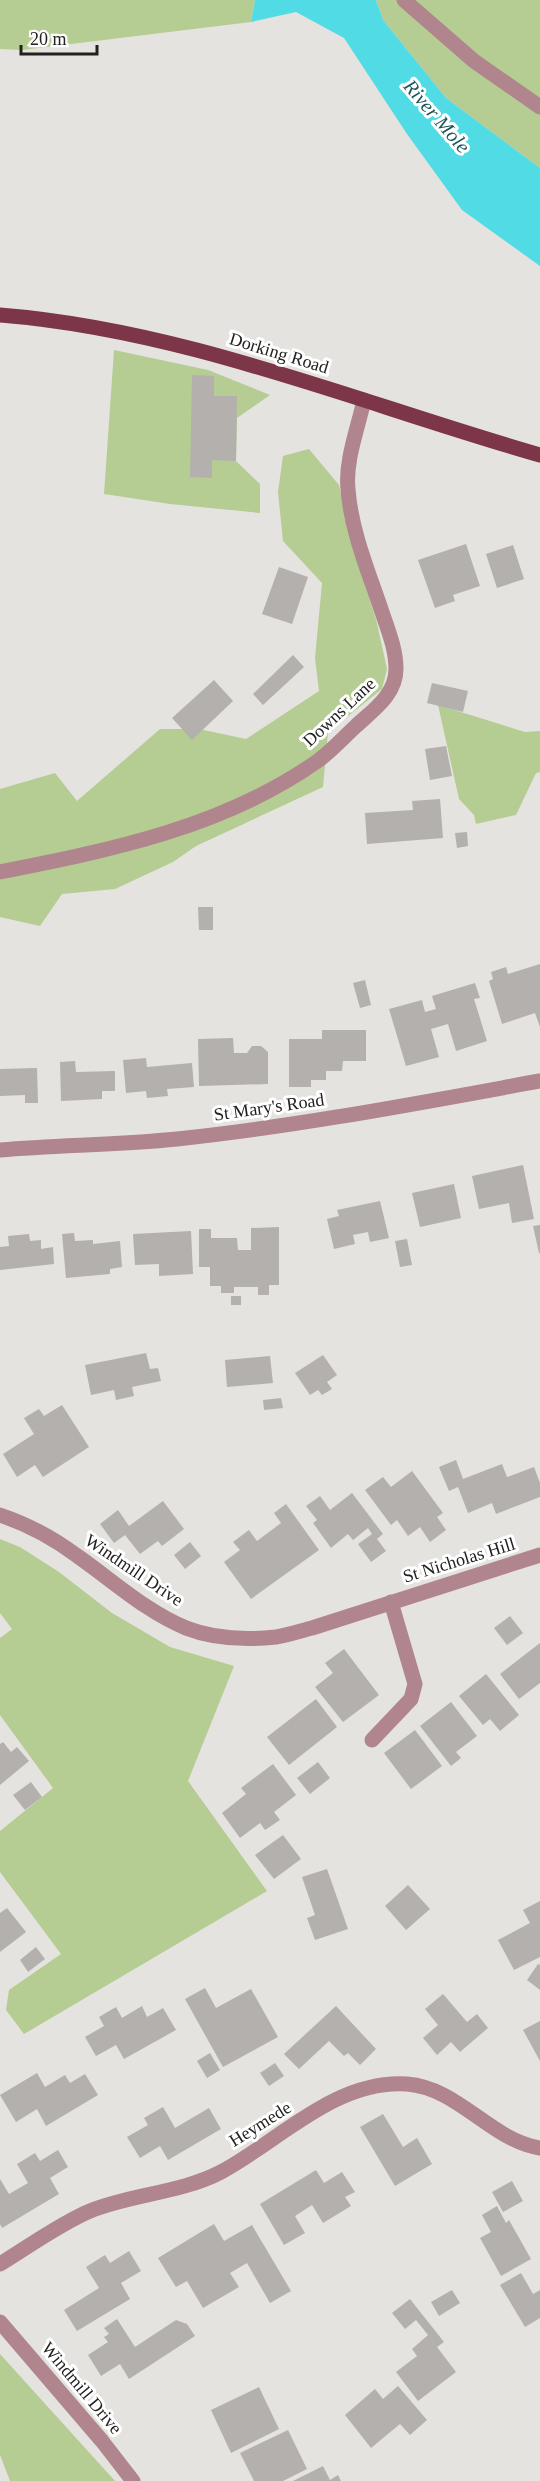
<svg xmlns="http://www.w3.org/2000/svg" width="540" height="2481" viewBox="0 0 540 2481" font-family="Georgia,serif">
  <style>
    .green { fill: #b5cd92 }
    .water { fill: #50dbe5 }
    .building { fill: #b3b0ae }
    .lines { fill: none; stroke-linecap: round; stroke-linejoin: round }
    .minor { stroke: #b0858d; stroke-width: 15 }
    .major { stroke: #7d3647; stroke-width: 15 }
    .labels { text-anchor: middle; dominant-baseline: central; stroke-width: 6; stroke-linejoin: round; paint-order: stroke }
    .street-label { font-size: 18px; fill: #212120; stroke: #fff }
    .water-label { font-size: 20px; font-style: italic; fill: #1b5559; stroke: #fff }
  </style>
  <rect width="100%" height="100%" fill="#e4e3e0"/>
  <path class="green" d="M0 0H255L251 22 22 50 0 49Z
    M376 0H540V168L446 98 383 20Z
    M114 350 208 370 270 395 237 418 236 461 260 484V513L170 504 104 494Z
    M309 449 339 485 353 547 376 619 387 669 382 689 328 732 323 787 196 846 173 862 115 889 62 894 40 926 0 917V789L55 773 77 801 160 729H199L246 739 319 691 315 658 322 583 283 541 278 492 283 456Z
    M438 705 525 732 540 731V772L536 773 516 815 476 824 474 815 459 799Z
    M0 1539 20 1547 59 1572 112 1613 170 1647 234 1666 188 1781 267 1891 24 2034 6 2010 9 1990 61 1954 0 1872V1831L53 1788 0 1715V1638L12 1629 0 1613Z
    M0 2354 115 2481H10L0 2455Z"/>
  <path class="water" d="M255 0H376L383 20 446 98 540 168V266L462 210 407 134 344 38 296 12 251 22Z"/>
  <path class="building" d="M192 375 214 376V396H237L236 461 212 460V478L190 477Z
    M466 544 480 586 453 595 455 601 435 608 418 560Z
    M513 545 524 579 497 588 486 554Z
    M279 567 308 577 292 624 262 614Z
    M293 655 304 667 263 705 253 694Z
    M214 680 233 701 192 740 172 718Z
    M432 683 468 691 463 712 427 703Z
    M446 746 452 776 430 780 425 749Z
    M440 799 443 838 367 844 365 813 413 810 412 801Z
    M467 832 468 846 457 848 455 833Z
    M198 907H213V930H199Z
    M540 964V1027L535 1013 502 1024 489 981 493 979 491 972 506 967 508 974Z
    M365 980 371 1005 360 1008 353 983Z
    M475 983 480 998 474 999 487 1041 456 1051 448 1024 431 1029 439 1057 406 1066 389 1009 422 1000 425 1012 436 1009 432 996Z
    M322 1030H366V1061H343L342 1071H326V1080H311V1087H289V1039H322Z
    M233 1038 234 1053H247L252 1046H261L268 1052V1084L199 1086 198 1039Z
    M146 1058 147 1067 192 1063 194 1087 167 1089 168 1096 147 1098 146 1091 126 1093 123 1060Z
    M75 1061 76 1072 115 1071V1091H102V1099L61 1101 60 1062Z
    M37 1068 38 1103H25V1095L0 1096V1069Z
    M523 1165 534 1219 512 1223 509 1203 479 1209 472 1176Z
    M454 1184 461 1218 420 1227 412 1193Z
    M380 1201 389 1238 370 1242 368 1232 353 1235 355 1244 334 1249 327 1219 339 1216 337 1210Z
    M540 1225V1253H539L533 1226Z
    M279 1227V1285H269V1295H258V1287H234V1293H221V1286H210V1267H199V1229H211V1238H237L238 1250H251V1228Z
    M191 1231 193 1274 159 1276V1264L135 1265 133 1234Z
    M74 1233 75 1241 93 1240V1244L120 1241 122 1267 110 1269V1274L66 1278 62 1234Z
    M29 1234 30 1241 41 1240V1249L53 1247 54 1264 0 1270V1247L9 1246 8 1236Z
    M407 1239 412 1265 400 1267 395 1241Z
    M231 1296H241V1305H231Z
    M146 1353 150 1369 158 1368 161 1381 132 1387 134 1396 116 1400 114 1390 91 1395 85 1365Z
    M323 1355 337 1375 327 1382 332 1389 322 1395 318 1390 310 1395 295 1373Z
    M270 1356 273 1383 227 1387 225 1360Z
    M281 1398 283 1408 264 1410 263 1400Z
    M62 1405 89 1447 43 1477 35 1465 17 1477 3 1454 34 1434 24 1418 39 1409 44 1416Z
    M456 1460 463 1479 502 1464 507 1477 534 1467 540 1483V1497L496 1514 492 1503 468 1513 458 1487 449 1491 439 1467Z
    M412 1471 443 1513 437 1517 446 1530 430 1542 420 1527 408 1536 397 1520 391 1525 365 1490 383 1477 391 1487Z
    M352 1493 383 1534 377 1539 386 1551 371 1562 358 1544 372 1534 368 1528 353 1540 348 1534 331 1548 313 1523 317 1520 306 1506 320 1496 330 1510Z
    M163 1501 184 1529 162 1546 158 1541 140 1554 125 1535 114 1543 100 1524 118 1510 129 1526Z
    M286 1504 319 1550 251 1599 224 1562 240 1550 233 1542 249 1530 257 1541 281 1523 274 1513Z
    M190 1542 201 1556 185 1569 174 1555Z
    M510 1616 523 1633 507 1645 494 1628Z
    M540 1643V1683L519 1699 500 1674Z
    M344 1649 379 1695 343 1722 315 1687 333 1673 325 1663Z
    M486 1674 519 1715 500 1731 490 1719 483 1725 459 1696Z
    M316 1699 337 1727 289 1765 267 1737Z
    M451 1702 477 1736 456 1752 461 1758 451 1766 420 1726Z
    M415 1730 442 1766 411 1789 384 1753Z
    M3 1742 11 1752 17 1747 29 1761 0 1785V1744Z
    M318 1762 330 1778 310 1794 297 1778Z
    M273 1764 296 1795 274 1812 280 1820 265 1830 260 1823 240 1838 222 1813 246 1794 241 1788Z
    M31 1782 42 1797 25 1810 13 1795Z
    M283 1835 301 1859 274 1879 255 1855Z
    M327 1869 348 1929 315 1940 307 1918 315 1915 302 1877Z
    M408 1885 430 1909 406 1930 385 1906Z
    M540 1901V1957L514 1970 498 1940 530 1923 523 1910Z
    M7 1908 26 1932 0 1952V1913Z
    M36 1947 45 1959 28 1972 20 1960Z
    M538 1964 540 1965V1990L527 1980Z
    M205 1988 216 2008 251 1989 278 2037 223 2067 185 1999Z
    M443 1994 467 2022 477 2014 488 2028 460 2052 451 2042 437 2055 423 2038 438 2025 425 2009Z
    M142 2006 147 2017 163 2008 176 2030 124 2059 116 2045 96 2056 85 2037 104 2026 99 2017 116 2007 122 2018Z
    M336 2006 376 2049 360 2065 348 2053 344 2056 329 2041 299 2069 284 2054Z
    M540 2021V2061L523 2030Z
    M210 2053 220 2070 207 2078 197 2061Z
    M275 2063 284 2076 269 2086 260 2073Z
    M37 2073 45 2087 65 2075 70 2083 85 2074 98 2095 46 2126 37 2109 16 2122 0 2095Z
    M163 2107 175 2128 209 2108 221 2129 168 2160 160 2146 140 2158 127 2137 148 2125 144 2118Z
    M383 2114 403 2147 417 2138 432 2164 395 2186 360 2127Z
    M58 2150 68 2167 50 2178 59 2194 2 2228 0 2224V2179L9 2194 28 2183 17 2164 35 2153 40 2161Z
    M316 2170 324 2183 342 2172 355 2192 345 2197 351 2206 323 2223 312 2205 295 2216 305 2233 284 2245 260 2204Z
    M512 2181 523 2201 503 2212 492 2192Z
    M497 2206 506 2223 509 2220 531 2259 501 2276 480 2238 491 2232 482 2215Z
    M214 2224 224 2241 252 2225 291 2291 270 2303 247 2263 230 2273 239 2287 203 2308 187 2281 176 2287 158 2258Z
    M129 2251 141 2271 121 2283 130 2299 77 2331 64 2310 99 2288 86 2267 105 2255 110 2263Z
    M521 2273 533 2294 540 2290V2318L525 2327 500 2285Z
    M452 2290 460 2303 439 2316 431 2302Z
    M410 2299 444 2342 437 2347 456 2372 418 2401 396 2372 417 2356 412 2349 428 2335 416 2320 405 2329 392 2313Z
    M117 2319 135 2347 176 2320 187 2324 195 2336 129 2379 120 2364 101 2376 88 2355 108 2342 104 2337 109 2334 104 2328Z
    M398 2386 427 2420 410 2435 400 2424 371 2448 345 2415 375 2389 383 2399Z
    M259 2387 279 2429 231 2453 211 2410Z
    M288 2430 307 2469 283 2481H254L240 2453Z
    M323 2466 330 2480 338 2475 341 2481H293Z"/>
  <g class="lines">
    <path class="minor" d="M404 0 474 61 540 107
      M0 872C111 850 225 827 319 760 332 750 344 737 356 726 373 710 396 695 396 669 396 649 388 630 382 612 369 573 351 531 348 489 345 461 358 428 364 400
      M0 1150C59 1145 118 1145 177 1139 299 1126 419 1103 540 1081
      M0 1515C27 1524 53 1538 76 1555 112 1580 145 1611 186 1628 214 1639 247 1640 276 1637 288 1635 300 1631 312 1628L540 1555
      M372 1740 411 1699 415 1684 391 1602
      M0 2264C28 2247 61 2223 90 2211 132 2194 181 2193 221 2172 279 2141 336 2079 407 2084 459 2088 490 2140 540 2148
      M0 2322 102 2441 133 2481"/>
    <path class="major" d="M0 315C187 330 361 404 540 455"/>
  </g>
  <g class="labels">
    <g class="street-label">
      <text transform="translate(279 353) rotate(17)">Dorking Road</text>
      <text transform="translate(339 712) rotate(-43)">Downs Lane</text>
      <text transform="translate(269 1107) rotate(-8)">St Mary's Road</text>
      <text transform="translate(459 1560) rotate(-17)">St Nicholas Hill</text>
      <text transform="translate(134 1570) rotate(34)">Windmill Drive</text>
      <text transform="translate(260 2124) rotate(-32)">Heymede</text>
      <text transform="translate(82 2388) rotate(50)">Windmill Drive</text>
    </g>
    <g class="water-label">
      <text transform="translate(437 116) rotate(49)">River Mole</text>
    </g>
  </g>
  <path d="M21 45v9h76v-9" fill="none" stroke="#212120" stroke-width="3"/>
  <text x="30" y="45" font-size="18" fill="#212120" stroke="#ffffff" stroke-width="4.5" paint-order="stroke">20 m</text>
</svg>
